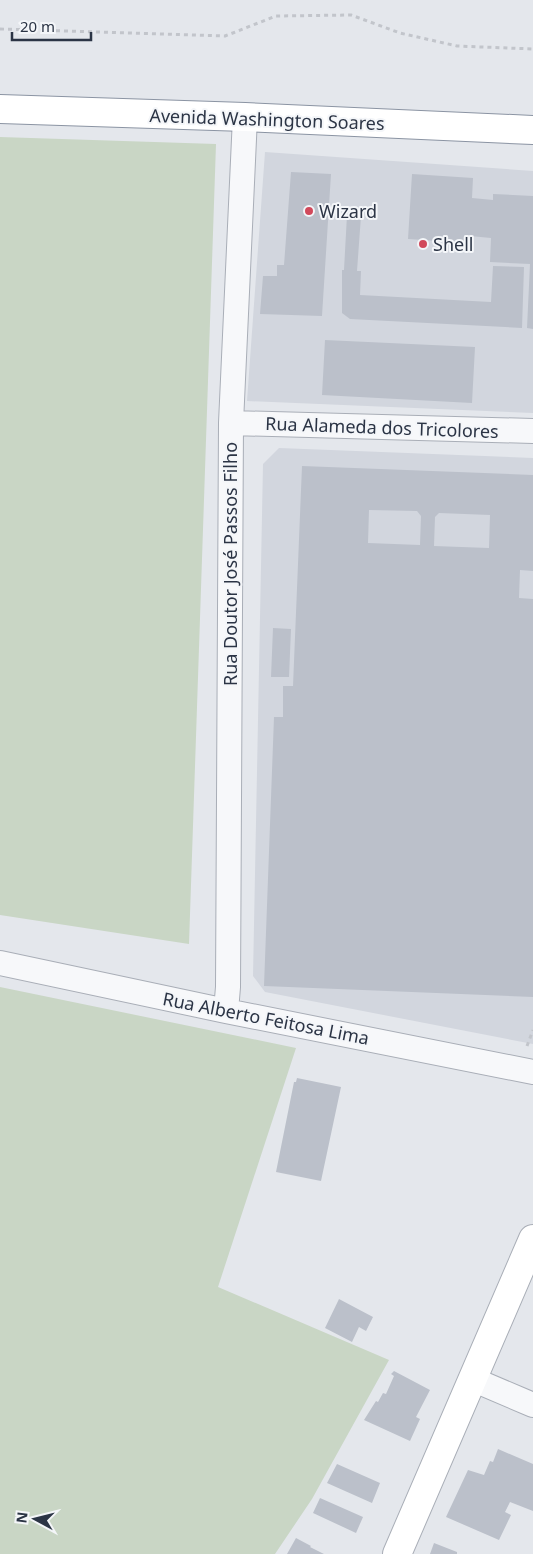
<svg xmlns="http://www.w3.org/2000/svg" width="533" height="1554" viewBox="0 0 533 1554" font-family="'Noto Sans',sans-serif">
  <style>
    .built { fill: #d2d6de }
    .green { fill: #c9d6c5 }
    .building { fill: #bbc0ca; fill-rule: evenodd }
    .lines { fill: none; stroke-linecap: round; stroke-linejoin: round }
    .street-casing { stroke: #a9aeb7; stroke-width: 26 }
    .secondary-casing { stroke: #a9aeb7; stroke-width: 30 }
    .highway-casing { stroke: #8b94a3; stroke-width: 30 }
    .path { stroke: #c2c5cb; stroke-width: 3; stroke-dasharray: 4 4; stroke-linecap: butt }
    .street { stroke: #f7f8fa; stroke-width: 24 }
    .secondary { stroke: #fff; stroke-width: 28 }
    .highway { stroke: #fff; stroke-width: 28 }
    .poi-dot { fill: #d1495b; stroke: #f4f6f9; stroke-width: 2 }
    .labels { text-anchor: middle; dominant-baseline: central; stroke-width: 4; stroke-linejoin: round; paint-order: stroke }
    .street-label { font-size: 18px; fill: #2b3445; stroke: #f4f6f9 }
    .poi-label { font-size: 18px; fill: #2b3445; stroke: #f4f6f9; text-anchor: start }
  </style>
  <rect width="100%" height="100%" fill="#e4e7ec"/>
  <path class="built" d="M265 152 533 171V413L247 401Z
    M279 448 533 458V1044L265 992 253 976 263 464Z"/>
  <path class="green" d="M0 137 216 144 189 944 0 915Z
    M0 987 296 1048 218 1287 389 1360 312 1499 275 1554H0Z"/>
  <path class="building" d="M291 172 331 174 322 316 260 314 263 276H277V265H284Z
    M412 174 473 178 472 198 493 200V194L533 196V329L527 328 530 264 490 262 491 238 470 236 469 243 408 239Z
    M347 215 361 216 357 271H361L360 295 491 302 493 266 524 267 522 328 350 319 342 313V270H344Z
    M325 340 475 347 472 403 322 395Z
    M302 466 533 475V571L520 570 519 598 533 599V997L264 986 274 717H283V686H293ZM369 510 417 511 421 516 420 545 368 543ZM439 513 490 515 489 548 434 546 435 517Z
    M273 628 291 629 289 677H271Z
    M297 1078 341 1087 321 1181 276 1172 294 1082H296Z
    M339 1299 373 1317 366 1331 359 1327 352 1342 325 1328Z
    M394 1371 430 1390 416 1417 420 1419 410 1441 364 1420 376 1401 378 1402 383 1393 386 1394 394 1376 391 1374Z
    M498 1449 533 1464V1511L510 1502 505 1512 511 1515 499 1540 446 1517 468 1470 484 1475 490 1461 493 1462Z
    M337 1464 380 1483 372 1503 327 1483Z
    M320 1498 363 1517 356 1533 313 1513Z
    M296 1538 311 1546 310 1547 324 1554H287Z
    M434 1543 457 1552V1554H430Z"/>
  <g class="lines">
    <defs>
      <path id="street" d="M231 423 533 431
        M0 963 226 1011 533 1072
        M226 1011 228 987 231 423 245 117
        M472 1379 533 1405"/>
      <path id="secondary" d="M397 1554 533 1239"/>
      <path id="highway" d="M0 109 245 117 533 130"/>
    </defs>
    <use href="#street" class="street-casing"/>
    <use href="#secondary" class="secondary-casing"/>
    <use href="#highway" class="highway-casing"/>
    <path class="path" d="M0 29 225 36 276 16 351 15 400 33 457 46 533 49
      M527 1046 533 1030"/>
    <use href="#street" class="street"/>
    <use href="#secondary" class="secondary"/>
    <use href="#highway" class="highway"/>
  </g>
  <g class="poi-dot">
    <circle cx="309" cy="211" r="5"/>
    <circle cx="423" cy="244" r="5"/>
  </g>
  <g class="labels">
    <g class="street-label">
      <text transform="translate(267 119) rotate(2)">Avenida Washington Soares</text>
      <text transform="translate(382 427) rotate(2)">Rua Alameda dos Tricolores</text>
      <text transform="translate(230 564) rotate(-90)">Rua Doutor José Passos Filho</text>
      <text transform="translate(266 1018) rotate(11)">Rua Alberto Feitosa Lima</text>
    </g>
    <g class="poi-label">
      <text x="319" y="211">Wizard</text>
      <text x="433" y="244">Shell</text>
    </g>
  </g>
  <g transform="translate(35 1519) rotate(277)" stroke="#f4f6f9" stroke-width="4" paint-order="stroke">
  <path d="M0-4L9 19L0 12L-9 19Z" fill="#2b3445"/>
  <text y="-8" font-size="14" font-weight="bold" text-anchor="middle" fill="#2b3445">N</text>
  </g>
  <path d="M12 32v8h79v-8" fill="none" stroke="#2b3445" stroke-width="2.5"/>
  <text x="20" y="32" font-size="15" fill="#2b3445" stroke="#f4f6f9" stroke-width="4" paint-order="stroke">20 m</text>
</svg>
